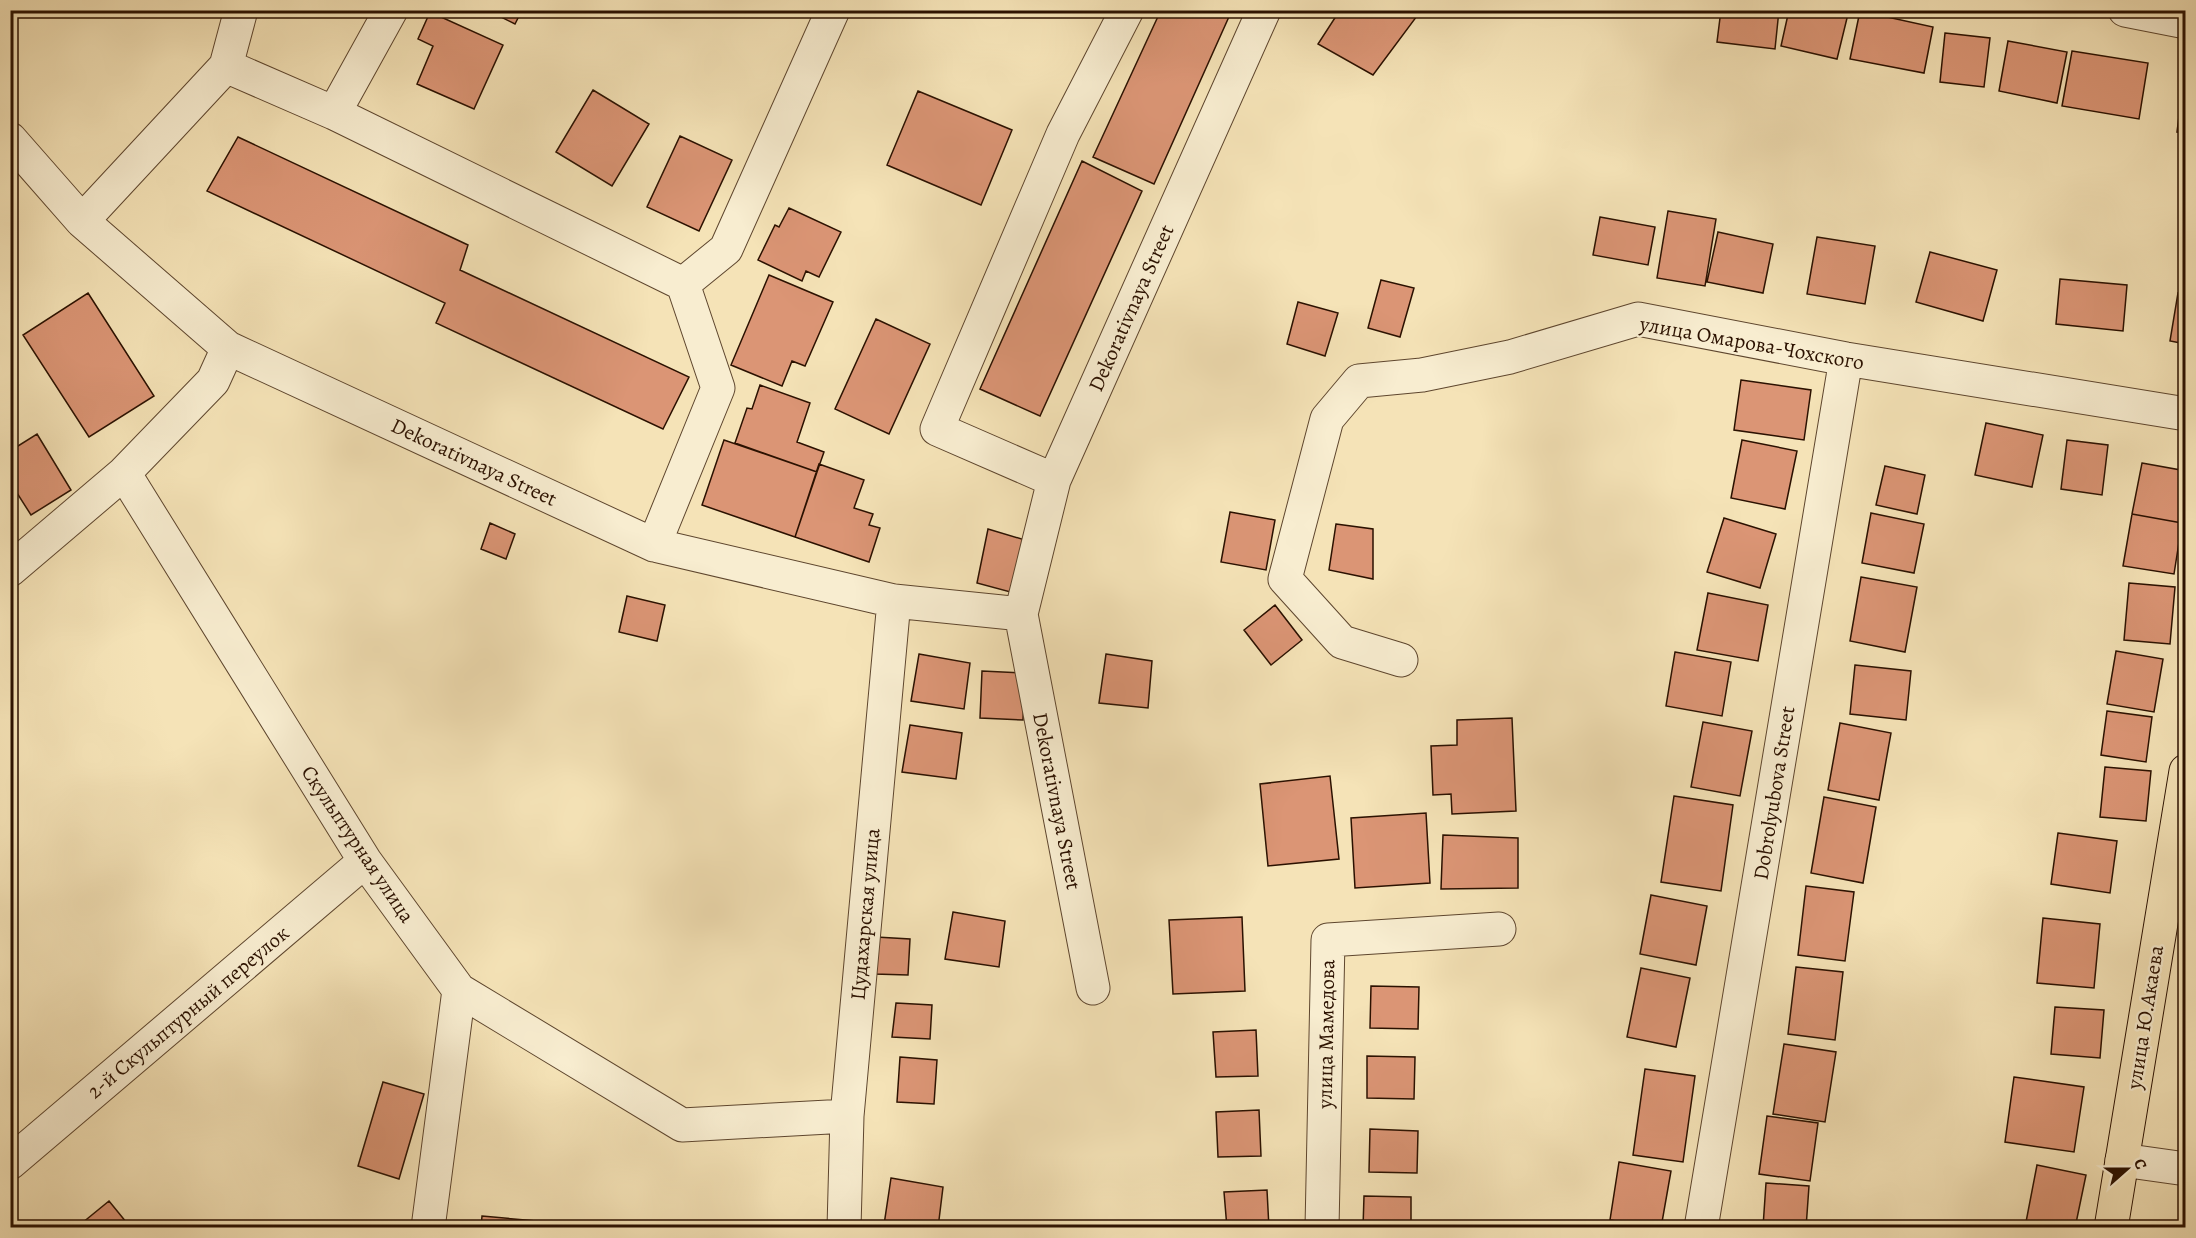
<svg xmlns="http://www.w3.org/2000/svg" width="2196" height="1238" viewBox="0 0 2196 1238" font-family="Alegreya,serif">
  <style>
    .building { fill: #db9575; stroke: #2b1100; stroke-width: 1.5 }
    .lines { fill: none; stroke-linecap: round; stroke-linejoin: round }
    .minor-casing { stroke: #5e462e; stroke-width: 35 }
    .major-casing { stroke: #2b1100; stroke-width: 35 }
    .minor { stroke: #f8edd0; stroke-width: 33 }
    .major { stroke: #f5e3b7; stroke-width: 33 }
    .labels { text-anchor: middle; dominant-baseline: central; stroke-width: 4.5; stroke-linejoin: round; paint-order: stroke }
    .street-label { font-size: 21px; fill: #2b1100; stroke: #f8edd0 }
  </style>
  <rect width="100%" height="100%" fill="#f5e3b7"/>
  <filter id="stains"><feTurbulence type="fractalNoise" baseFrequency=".00333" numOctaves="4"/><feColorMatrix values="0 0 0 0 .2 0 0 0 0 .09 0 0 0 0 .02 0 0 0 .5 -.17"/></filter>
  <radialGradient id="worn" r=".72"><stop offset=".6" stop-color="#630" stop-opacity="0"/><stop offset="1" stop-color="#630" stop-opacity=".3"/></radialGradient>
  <path class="building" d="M487 10H522L515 24Z
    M1161 10H1232L1154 184 1093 157Z
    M1340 10H1409L1417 16 1373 75 1318 44Z
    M1721 10H1779L1775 49 1717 42Z
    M1789 10H1835L1848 14 1837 59 1781 46Z
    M1860 11 1933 27 1924 73 1850 59Z
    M430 12 503 45 474 109 417 84 433 46 418 39Z
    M1945 33 1990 38 1984 87 1940 82Z
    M2008 41 2067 52 2057 103 1999 91Z
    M2072 51 2148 63 2139 119 2062 106Z
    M2185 69H2186V133L2177 132Z
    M593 90 649 124 612 186 556 152Z
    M918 91 1012 130 981 205 887 165Z
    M680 136 732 160 699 231 647 207Z
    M238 137 468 245 460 270 689 377 663 429 436 323 445 303 207 191Z
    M1082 161 1142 191 1040 416 980 389Z
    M789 208 841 232 819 277 806 271 802 281 758 260 775 225 779 227Z
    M1668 211 1716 219 1705 286 1657 278Z
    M1600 217 1655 227 1648 265 1593 255Z
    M1718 232 1773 244 1763 293 1707 282Z
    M1817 237 1875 246 1865 304 1807 294Z
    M1930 252 1997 270 1983 321 1916 302Z
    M769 275 833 302 805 366 792 361 782 386 731 365Z
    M2060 279 2127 285 2123 331 2056 324Z
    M1381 280 1414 288 1400 337 1368 328Z
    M88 293 154 396 89 437 23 335Z
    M2178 293 2186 295V344L2170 341Z
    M1298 302 1338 313 1325 356 1287 344Z
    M876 319 930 344 889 434 835 409Z
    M1741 380 1811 390 1804 440 1734 430Z
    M760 385 810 403 797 442 824 452 817 472 735 443 747 408 752 409Z
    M1986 423 2043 435 2032 487 1975 475Z
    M37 434 71 490 31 515 10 482V451Z
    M724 440 817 472 795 537 702 505Z
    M1742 440 1797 451 1785 509 1731 498Z
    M2067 440 2108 445 2102 495 2061 489Z
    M2142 463 2186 471V505L2182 523 2132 514Z
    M819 464 864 480 854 508 873 514 869 525 880 528 869 562 795 537Z
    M1885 466 1925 475 1917 514 1876 505Z
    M1230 512 1275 520 1266 570 1221 562Z
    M1871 513 1924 524 1914 573 1862 563Z
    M2132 514 2182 523 2174 574 2123 566Z
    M1724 518 1776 534 1760 588 1707 572Z
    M490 523 515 534 506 559 481 549Z
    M1336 524 1373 529V579L1329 570Z
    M988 529 1025 540 1018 594 977 583Z
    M1861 577 1917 587 1905 652 1850 641Z
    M2129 583 2175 587 2170 644 2124 640Z
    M1708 593 1768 605 1758 661 1697 650Z
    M627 596 665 605 657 641 619 632Z
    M1275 605 1302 640 1271 665 1244 630Z
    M2116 651 2163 659 2154 712 2107 704Z
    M1675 652 1731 662 1722 716 1666 706Z
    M919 654 970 663 964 709 911 701Z
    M1106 654 1152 661 1148 708 1099 703Z
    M1855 665 1911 671 1906 720 1850 714Z
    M982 671 1025 673 1023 720 980 718Z
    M2107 711 2152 717 2146 762 2101 755Z
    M1512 718 1516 811 1452 814 1451 794 1433 795 1431 746 1457 745V720Z
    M1703 722 1752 731 1740 796 1691 787Z
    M1840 723 1891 733 1879 800 1828 790Z
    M910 725 962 733 956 779 902 772Z
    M2105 767 2151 771 2146 821 2100 817Z
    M1330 776 1339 859 1268 866 1260 784Z
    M1674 796 1733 805 1721 891 1661 882Z
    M1824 797 1876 807 1863 883 1811 873Z
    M1426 813 1430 883 1355 888 1351 818Z
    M2058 833 2117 841 2110 893 2051 884Z
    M1443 835 1518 838V888L1441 889Z
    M1806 886 1854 892 1845 961 1798 955Z
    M1651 895 1707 906 1696 965 1640 954Z
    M953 912 1005 921 999 967 945 959Z
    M1242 917 1245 991 1173 994 1169 920Z
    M2043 918 2100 924 2094 988 2037 983Z
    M876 937 910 939 908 975 874 974Z
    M1796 967 1843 972 1835 1040 1788 1034Z
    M1641 968 1690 978 1676 1047 1627 1037Z
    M1371 986 1419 987 1418 1029 1370 1028Z
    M896 1003 932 1005 930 1039 892 1037Z
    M2055 1007 2104 1010 2100 1058 2051 1054Z
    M1256 1030 1258 1076 1216 1077 1213 1032Z
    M1784 1044 1836 1052 1825 1122 1773 1114Z
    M1367 1056 1415 1057 1414 1099 1367 1098Z
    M900 1057 937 1060 934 1104 897 1102Z
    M1645 1069 1695 1076 1683 1162 1633 1155Z
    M2014 1077 2084 1087 2074 1152 2005 1142Z
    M383 1082 424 1094 399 1179 358 1166Z
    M1259 1110 1261 1156 1218 1157 1216 1112Z
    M1767 1116 1818 1123 1810 1181 1759 1174Z
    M1370 1129 1418 1131 1417 1173 1369 1172Z
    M1619 1162 1671 1171 1661 1228 1610 1220Z
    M2037 1165 2086 1175 2075 1228H2052L2026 1222Z
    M891 1178 943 1187 938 1228H900L884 1225Z
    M1766 1183 1809 1186 1806 1228 1763 1227Z
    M1267 1190 1269 1228H1227L1224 1192Z
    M1364 1196 1411 1197V1228H1363Z
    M109 1201 131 1228H76Z
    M482 1216 536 1221V1228H481Z"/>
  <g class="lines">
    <defs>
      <path id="minor" d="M2125 10 2186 22
        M226 66 334 113 683 284 718 388 654 545
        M334 113 391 10
        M10 139 82 221 228 348 654 545 894 601 1021 614 1054 480 1264 10
        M82 221 226 66 241 10
        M683 284 726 249 833 10
        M228 348 213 381 124 473 365 861 459 990 682 1125 847 1116
        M1054 480 937 429 1063 134 1127 10
        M10 570 124 473
        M1021 614 1093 988
        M1401 660 1342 642 1285 579 1327 419 1359 381 1422 375 1510 357 1638 319 1846 359 2186 414
        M2122 1160 2186 1169
        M10 1163 365 861
        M428 1228 459 990
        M844 1228 847 1116 894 601
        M1322 1228 1328 940 1499 929
        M1701 1228 1846 359"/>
      <path id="major" d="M2111 1228 2186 771"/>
    </defs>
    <use href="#minor" class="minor-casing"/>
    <use href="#major" class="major-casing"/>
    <use href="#minor" class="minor"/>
    <use href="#major" class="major"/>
  </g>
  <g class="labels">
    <g class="street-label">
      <text transform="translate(1131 308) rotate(-66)">Dekorativnaya Street</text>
      <text transform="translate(1752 343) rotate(10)">улица Омарова-Чохского</text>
      <text transform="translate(474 462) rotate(25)">Dekorativnaya Street</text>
      <text transform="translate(1774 793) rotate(-81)">Dobrolyubova Street</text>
      <text transform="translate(1057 801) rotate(79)">Dekorativnaya Street</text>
      <text transform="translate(358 844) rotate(56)">Скульптурная улица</text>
      <text transform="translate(865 914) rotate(-85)">Цудахарская улица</text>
      <text transform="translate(188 1012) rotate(-40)">2-й Скульптурный переулок</text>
      <text transform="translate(2145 1017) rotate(-81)">улица Ю.Акаева</text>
      <text transform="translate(1326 1034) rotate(-89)">улица Мамедова</text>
    </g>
  </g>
  <rect width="2196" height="1238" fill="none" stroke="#f5e3b7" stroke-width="36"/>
  <rect x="12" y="12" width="2172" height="1214" fill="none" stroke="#2b1100" stroke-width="3"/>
  <rect x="18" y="18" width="2160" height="1202" fill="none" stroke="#2b1100" stroke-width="1.5"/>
  <g transform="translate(2127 1169) rotate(69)" stroke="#f8edd0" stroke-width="4.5" paint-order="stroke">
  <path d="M0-4.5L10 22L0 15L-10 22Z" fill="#2b1100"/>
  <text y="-9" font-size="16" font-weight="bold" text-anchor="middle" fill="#2b1100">С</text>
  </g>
  <rect width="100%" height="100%" filter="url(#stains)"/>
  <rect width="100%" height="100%" fill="url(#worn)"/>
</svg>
